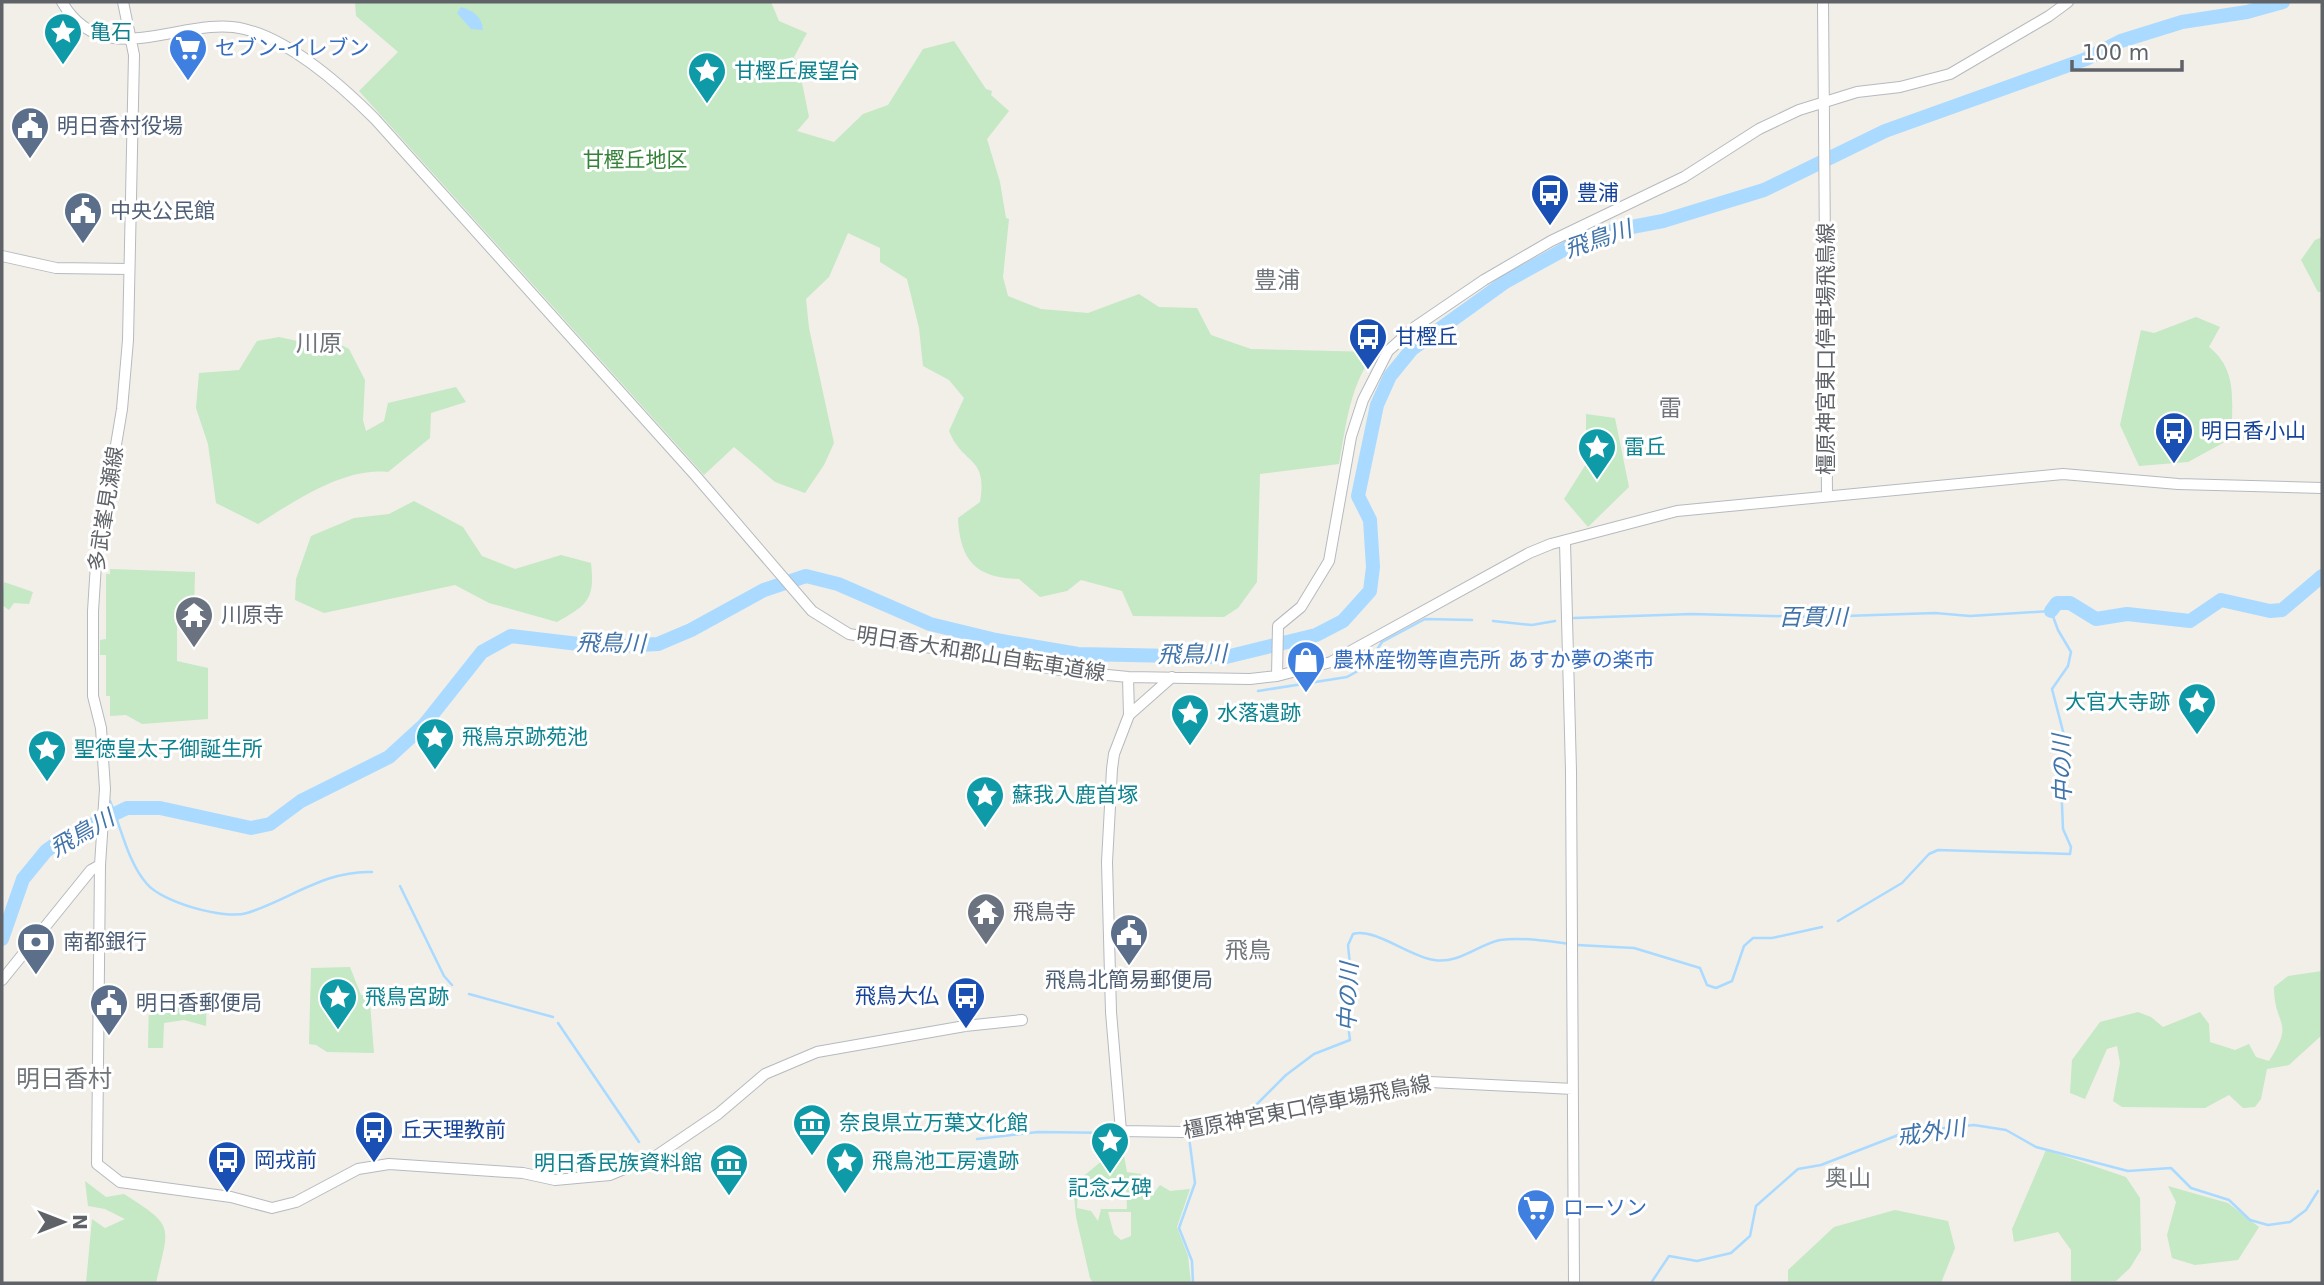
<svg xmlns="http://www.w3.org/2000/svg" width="2324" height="1285" viewBox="0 0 2324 1285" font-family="'DejaVu Sans','Noto Sans JP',sans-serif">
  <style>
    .green { fill: #c5e8c5; fill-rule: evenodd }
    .water { fill: #aadaff }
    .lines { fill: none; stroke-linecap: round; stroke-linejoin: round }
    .stream { stroke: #aadaff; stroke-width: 2.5 }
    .river { stroke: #aadaff; stroke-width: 14 }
    .secondary-casing { stroke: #b6babf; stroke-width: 12 }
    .secondary { stroke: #fff; stroke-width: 10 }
    .labels { text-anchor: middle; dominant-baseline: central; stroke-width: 6; stroke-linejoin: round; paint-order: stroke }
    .culture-label { font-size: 21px; fill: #0d838f; stroke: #fff; text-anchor: start }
    .shop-label { font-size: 21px; fill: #366cbe; stroke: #fff; text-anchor: start }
    .service-label { font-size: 21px; fill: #4e5e75; stroke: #fff; text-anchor: start }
    .park-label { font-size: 21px; fill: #348238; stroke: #fff }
    .transit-label { font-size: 21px; fill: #164399; stroke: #fff; text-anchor: start }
    .street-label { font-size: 21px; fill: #5f6368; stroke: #fff }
    .worship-label { font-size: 21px; fill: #5b616d; stroke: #fff; text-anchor: start }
    .water-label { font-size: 23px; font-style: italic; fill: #4174aa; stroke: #fff }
    .neighbourhood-label { font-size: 23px; fill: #70757a; stroke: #fff }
    .quarter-label { font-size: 24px; fill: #70757a; stroke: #fff }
  </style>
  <rect width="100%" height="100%" fill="#f1efe8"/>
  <path class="green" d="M355 2H771L779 21 807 33 794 57 799 68 809 117 797 131 834 142 863 114 888 105 923 49 954 41 986 89 992 91 991 95 1009 111 987 139 1000 182 1006 218 1009 219 1003 277 1008 296 1041 309 1088 313 1139 294 1159 307 1197 308 1211 335 1251 349 1376 352C1350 382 1346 426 1339 464L1260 474 1257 582 1238 608 1224 617 1133 616 1122 591 1081 580 1067 591 1040 597 1019 579C976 578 960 561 958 518L980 502C988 455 963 466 949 431L964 398 949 380 923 366 919 328 907 279 880 262V248L848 233 829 277 806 299 809 328 834 443 824 465 805 493 775 482 734 447 704 475 359 91 398 52 356 16Z
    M2322 237V292H2318L2301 260 2315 240Z
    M2196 317 2220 327 2209 347C2239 371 2231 402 2232 438L2188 462 2139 466 2120 425 2141 330 2154 333Z
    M324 336 349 349 365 380 363 420 366 431 384 421 388 403 456 387 466 402 431 413 430 438 388 472C344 467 295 501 258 524L216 503 208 444 196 408 199 373 239 370 257 341 279 337 302 342Z
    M1586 414 1615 418 1629 487 1588 527 1564 499 1586 464Z
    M414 501 463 527 482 556 515 569 561 555 591 563C595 599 588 605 557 622L489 603 455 585 324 613 295 600 296 579 311 536 354 518 389 514Z
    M110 569 195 572 194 613 177 625V661L208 668V719L142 724 126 715 110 716V696H106V655H100V640L106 639V574H110Z
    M4 582 33 592 29 604 14 603 9 610 2 605Z
    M350 967 361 995 367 996 370 1003 374 1053 327 1052 316 1045 309 1044 311 968Z
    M2322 971V1035L2289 1065 2267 1069 2261 1099 2255 1107 2243 1108 2229 1095 2205 1108 2122 1107 2113 1101 2120 1063 2117 1046 2107 1049 2085 1099 2070 1093 2072 1060 2100 1022 2138 1012 2151 1017 2163 1027 2200 1012 2209 1024 2210 1042 2235 1050 2249 1044 2256 1057 2269 1061C2296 1020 2274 1027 2274 987L2288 976Z
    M175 998H207L206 1026 184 1020 164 1023 163 1048H148L149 1002Z
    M1116 1149 1123 1150 1127 1172 1141 1174V1193L1153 1194 1160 1185 1170 1191 1190 1189 1177 1227 1188 1256 1191 1283H1093L1090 1278 1076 1217 1073 1185ZM1126 1185 1127 1209H1101L1098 1221 1091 1211 1077 1208 1078 1186 1090 1191 1097 1186ZM1108 1212H1131V1236L1121 1240 1114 1234Z
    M2046 1150 2126 1177 2140 1198 2141 1250 2130 1268 2116 1281 2071 1283V1250L2058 1232 2014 1242 2012 1229Z
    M85 1181 106 1197 124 1194C176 1227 169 1225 156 1283H86L92 1219 105 1228 125 1219 105 1209 88 1206Z
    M2168 1186 2228 1203 2259 1227 2238 1260 2195 1265 2172 1258 2167 1235 2176 1202Z
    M1895 1210 1948 1221 1955 1248 1941 1283H1788V1270L1834 1227Z"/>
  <path class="water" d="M461 7C474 11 482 17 483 30L471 29 457 13Z"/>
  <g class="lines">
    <path class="stream" d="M1574 618 1692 614 1815 617 1935 613 1970 616 2051 611 2058 630 2071 652 2068 666 2052 689 2065 739 2061 780 2063 829 2071 847 2070 854 1938 850 1929 854 1902 883 1838 921
      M1493 621 1532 625 1555 621
      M1258 691 1347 677 1365 667 1382 642 1425 619 1472 620
      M110 801C121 827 128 863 147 884 162 902 224 920 247 913 289 900 325 870 372 872
      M400 886 444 976 452 985
      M1577 945 1634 948 1700 968 1707 985 1716 988 1732 981 1744 946 1753 938H1772L1822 927
      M469 994 553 1017
      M558 1023 639 1142
      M1250 1111 1286 1075 1314 1054 1350 1040 1344 995 1350 965 1348 945 1353 934C1374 927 1410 957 1434 960 1459 964 1477 945 1500 940 1521 937 1549 941 1570 944
      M977 1139 1038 1132 1117 1133
      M1193 1283 1192 1261 1179 1228 1195 1183 1189 1137 1227 1130 1239 1121
      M1651 1283 1669 1256 1697 1261 1731 1253 1750 1236 1756 1206 1798 1169 1821 1165 1906 1132 1974 1125 2006 1130 2036 1147 2128 1171 2171 1168 2191 1188 2229 1200 2250 1220 2268 1225 2290 1222 2306 1210 2318 1191"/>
    <path class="river" d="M2051 611 2057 603H2070L2096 619 2127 614 2190 621 2221 600 2270 611 2282 610 2322 576
      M2 939 23 879 46 851 64 838 127 808H160L251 828 270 824 301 801 389 757 424 725 482 652 511 636 604 647 658 644 691 630 764 590 806 576 838 584 930 624 996 640 1078 654 1226 657 1316 635 1343 621 1370 591 1373 567 1370 520 1358 496 1377 405 1390 376 1412 349 1505 282 1576 243 1616 230 1663 221 1764 190 1885 131 2086 59 2121 41 2182 22 2247 12 2283 2"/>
    <defs>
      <path id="secondary" d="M62 2C104 75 185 14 244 29 290 40 342 86 375 119L695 475 812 611 849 634 1067 671 1128 677 1250 679 1277 676 1331 662 1529 553 1551 544 1677 511 2063 474 2178 484 2322 488
        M123 2 134 55 128 340 122 409 96 564 93 611V696L101 728 105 789 100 865 97 1164 120 1182 231 1197 272 1208 296 1202 358 1169 389 1164 523 1173 555 1180 610 1175 656 1156 718 1114 765 1074 817 1052 965 1026 1022 1020
        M1823 2 1827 495
        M2 256 56 268 129 269
        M1565 542 1571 771 1574 1283
        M1277 676 1278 626 1301 607 1329 561 1351 437 1363 400 1388 351 1415 327 1484 280 1551 241 1684 177 1759 129 1799 110 1857 92 1900 87 1950 74 2049 16 2068 2
        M1128 677 1129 715 1114 754 1112 769 1107 862 1111 1012 1121 1131 1183 1132 1235 1118 1430 1082 1573 1089
        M1129 715 1172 677
        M2 980 91 870 100 865"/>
    </defs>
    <use href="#secondary" class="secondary-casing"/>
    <use href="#secondary" class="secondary"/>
  </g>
  <defs>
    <symbol id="sight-pin" viewBox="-11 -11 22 30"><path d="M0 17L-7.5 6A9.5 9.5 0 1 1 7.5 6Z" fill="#0f9aa8" stroke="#fff"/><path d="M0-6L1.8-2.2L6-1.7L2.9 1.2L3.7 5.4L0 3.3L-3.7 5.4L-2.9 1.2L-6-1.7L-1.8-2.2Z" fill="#fff"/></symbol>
    <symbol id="supermarket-pin" viewBox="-11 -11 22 30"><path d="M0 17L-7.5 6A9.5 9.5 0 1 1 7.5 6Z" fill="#3f7fe0" stroke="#fff"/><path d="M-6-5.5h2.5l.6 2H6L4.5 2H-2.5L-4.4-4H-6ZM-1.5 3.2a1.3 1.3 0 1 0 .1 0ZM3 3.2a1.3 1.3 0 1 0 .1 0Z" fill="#fff"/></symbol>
    <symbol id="civic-pin" viewBox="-11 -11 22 30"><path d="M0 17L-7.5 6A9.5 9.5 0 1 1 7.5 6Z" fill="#5c6f8a" stroke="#fff"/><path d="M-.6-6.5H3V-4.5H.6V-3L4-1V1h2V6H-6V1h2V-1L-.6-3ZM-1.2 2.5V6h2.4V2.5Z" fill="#fff"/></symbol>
    <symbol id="bus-pin" viewBox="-11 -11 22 30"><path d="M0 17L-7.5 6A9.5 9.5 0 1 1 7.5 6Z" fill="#1a4fb4" stroke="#fff"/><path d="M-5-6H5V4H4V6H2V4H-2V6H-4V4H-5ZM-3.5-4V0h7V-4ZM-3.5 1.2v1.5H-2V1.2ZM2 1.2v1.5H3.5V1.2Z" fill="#fff"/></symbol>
    <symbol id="temple-pin" viewBox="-11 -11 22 30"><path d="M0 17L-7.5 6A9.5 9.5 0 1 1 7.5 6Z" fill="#6b7280" stroke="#fff"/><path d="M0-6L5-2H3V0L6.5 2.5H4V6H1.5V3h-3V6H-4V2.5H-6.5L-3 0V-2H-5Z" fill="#fff"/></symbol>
    <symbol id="shop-pin" viewBox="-11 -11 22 30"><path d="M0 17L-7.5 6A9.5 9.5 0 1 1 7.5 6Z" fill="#3f7fe0" stroke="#fff"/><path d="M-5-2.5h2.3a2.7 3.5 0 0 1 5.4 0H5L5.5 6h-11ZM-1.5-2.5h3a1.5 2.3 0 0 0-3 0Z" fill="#fff"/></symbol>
    <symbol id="bank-pin" viewBox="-11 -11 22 30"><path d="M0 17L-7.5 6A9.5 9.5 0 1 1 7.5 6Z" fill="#5c6f8a" stroke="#fff"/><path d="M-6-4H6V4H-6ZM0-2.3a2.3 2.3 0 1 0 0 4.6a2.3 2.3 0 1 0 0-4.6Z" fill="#fff"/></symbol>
    <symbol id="museum-pin" viewBox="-11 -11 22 30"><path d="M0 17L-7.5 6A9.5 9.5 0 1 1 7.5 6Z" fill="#0f9aa8" stroke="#fff"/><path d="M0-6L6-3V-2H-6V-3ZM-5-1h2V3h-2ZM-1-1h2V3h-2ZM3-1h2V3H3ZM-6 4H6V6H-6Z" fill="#fff"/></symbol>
  </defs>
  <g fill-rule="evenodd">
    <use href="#sight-pin" x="41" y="10" width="44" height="60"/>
    <use href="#supermarket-pin" x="166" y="26" width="44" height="60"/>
    <use href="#sight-pin" x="685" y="49" width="44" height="60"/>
    <use href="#civic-pin" x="8" y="104" width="44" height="60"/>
    <use href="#bus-pin" x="1528" y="171" width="44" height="60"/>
    <use href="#civic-pin" x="61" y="189" width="44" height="60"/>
    <use href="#bus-pin" x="1346" y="315" width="44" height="60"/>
    <use href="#bus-pin" x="2152" y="409" width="44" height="60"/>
    <use href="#sight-pin" x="1575" y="425" width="44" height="60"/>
    <use href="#temple-pin" x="172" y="593" width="44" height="60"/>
    <use href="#shop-pin" x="1284" y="638" width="44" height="60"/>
    <use href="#sight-pin" x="2175" y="680" width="44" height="60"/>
    <use href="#sight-pin" x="1168" y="691" width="44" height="60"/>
    <use href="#sight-pin" x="413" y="715" width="44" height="60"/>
    <use href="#sight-pin" x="25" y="727" width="44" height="60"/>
    <use href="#sight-pin" x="963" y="773" width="44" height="60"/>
    <use href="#temple-pin" x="964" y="890" width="44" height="60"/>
    <use href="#civic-pin" x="1107" y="911" width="44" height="60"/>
    <use href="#bank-pin" x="14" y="920" width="44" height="60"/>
    <use href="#bus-pin" x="944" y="974" width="44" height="60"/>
    <use href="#sight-pin" x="316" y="975" width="44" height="60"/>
    <use href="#civic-pin" x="87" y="981" width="44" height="60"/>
    <use href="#museum-pin" x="790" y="1101" width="44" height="60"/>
    <use href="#bus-pin" x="352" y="1108" width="44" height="60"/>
    <use href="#sight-pin" x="1088" y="1119" width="44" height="60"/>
    <use href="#bus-pin" x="205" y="1138" width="44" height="60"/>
    <use href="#sight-pin" x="823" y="1139" width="44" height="60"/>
    <use href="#museum-pin" x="707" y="1141" width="44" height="60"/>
    <use href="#supermarket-pin" x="1514" y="1186" width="44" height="60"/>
  </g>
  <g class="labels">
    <g class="culture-label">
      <text x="90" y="32">亀石</text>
      <text x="734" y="71">甘樫丘展望台</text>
      <text x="1624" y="447">雷丘</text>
      <text x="2170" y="702" text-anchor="end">大官大寺跡</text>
      <text x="1217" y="713">水落遺跡</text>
      <text x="462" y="737">飛鳥京跡苑池</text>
      <text x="74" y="749">聖徳皇太子御誕生所</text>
      <text x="1012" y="795">蘇我入鹿首塚</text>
      <text x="365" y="997">飛鳥宮跡</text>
      <text x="839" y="1123">奈良県立万葉文化館</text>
      <text x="872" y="1161">飛鳥池工房遺跡</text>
      <text x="702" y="1163" text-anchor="end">明日香民族資料館</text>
      <text x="1110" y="1188" text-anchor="middle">記念之碑</text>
    </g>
    <g class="shop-label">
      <text x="215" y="48">セブン-イレブン</text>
      <text x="1333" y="660">農林産物等直売所 あすか夢の楽市</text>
      <text x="1563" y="1208">ローソン</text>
    </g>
    <g class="service-label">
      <text x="57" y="126">明日香村役場</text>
      <text x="110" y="211">中央公民館</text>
      <text x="63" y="942">南都銀行</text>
      <text x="1129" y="980" text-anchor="middle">飛鳥北簡易郵便局</text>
      <text x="136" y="1003">明日香郵便局</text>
    </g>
    <g class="park-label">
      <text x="635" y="160">甘樫丘地区</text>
    </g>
    <g class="transit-label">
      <text x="1577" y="193">豊浦</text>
      <text x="1395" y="337">甘樫丘</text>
      <text x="2201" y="431">明日香小山</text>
      <text x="939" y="996" text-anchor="end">飛鳥大仏</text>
      <text x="401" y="1130">丘天理教前</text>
      <text x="254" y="1160">岡戎前</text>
    </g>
    <g class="street-label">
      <text transform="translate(1826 349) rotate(-90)">橿原神宮東口停車場飛鳥線</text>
      <text transform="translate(106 509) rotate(-81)">多武峯見瀬線</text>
      <text transform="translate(981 654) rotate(9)">明日香大和郡山自転車道線</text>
      <text transform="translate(1307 1107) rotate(-11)">橿原神宮東口停車場飛鳥線</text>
    </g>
    <g class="worship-label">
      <text x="221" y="615">川原寺</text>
      <text x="1013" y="912">飛鳥寺</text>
    </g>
    <g class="water-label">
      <text transform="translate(1598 239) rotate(-19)">飛鳥川</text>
      <text x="1813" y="617">百貫川</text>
      <text transform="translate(611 643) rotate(1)">飛鳥川</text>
      <text transform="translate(1192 654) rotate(-1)">飛鳥川</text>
      <text transform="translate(2062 769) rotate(-91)">中の川</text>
      <text transform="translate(82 833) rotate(-30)">飛鳥川</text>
      <text transform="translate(1348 997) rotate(-88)">中の川</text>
      <text transform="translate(1931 1132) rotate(-8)">戒外川</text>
    </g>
    <g class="neighbourhood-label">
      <text x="1277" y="280">豊浦</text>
      <text x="319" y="343">川原</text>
      <text x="1670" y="408">雷</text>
      <text x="1248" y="950">飛鳥</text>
      <text x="1848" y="1178">奥山</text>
    </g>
    <g class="quarter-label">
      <text x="64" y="1079">明日香村</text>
    </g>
  </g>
  <rect width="2324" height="1285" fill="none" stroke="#5f6368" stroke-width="7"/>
  <g transform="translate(63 1222) rotate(90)" stroke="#ffffff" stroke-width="5" paint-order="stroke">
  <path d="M0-5L12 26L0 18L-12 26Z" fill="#5f6368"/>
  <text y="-10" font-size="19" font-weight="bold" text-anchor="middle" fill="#5f6368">N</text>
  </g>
  <path d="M2072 60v10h110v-10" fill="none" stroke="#5f6368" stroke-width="3.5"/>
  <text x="2082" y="60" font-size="21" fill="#5f6368" stroke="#ffffff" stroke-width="5" paint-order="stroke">100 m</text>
</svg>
